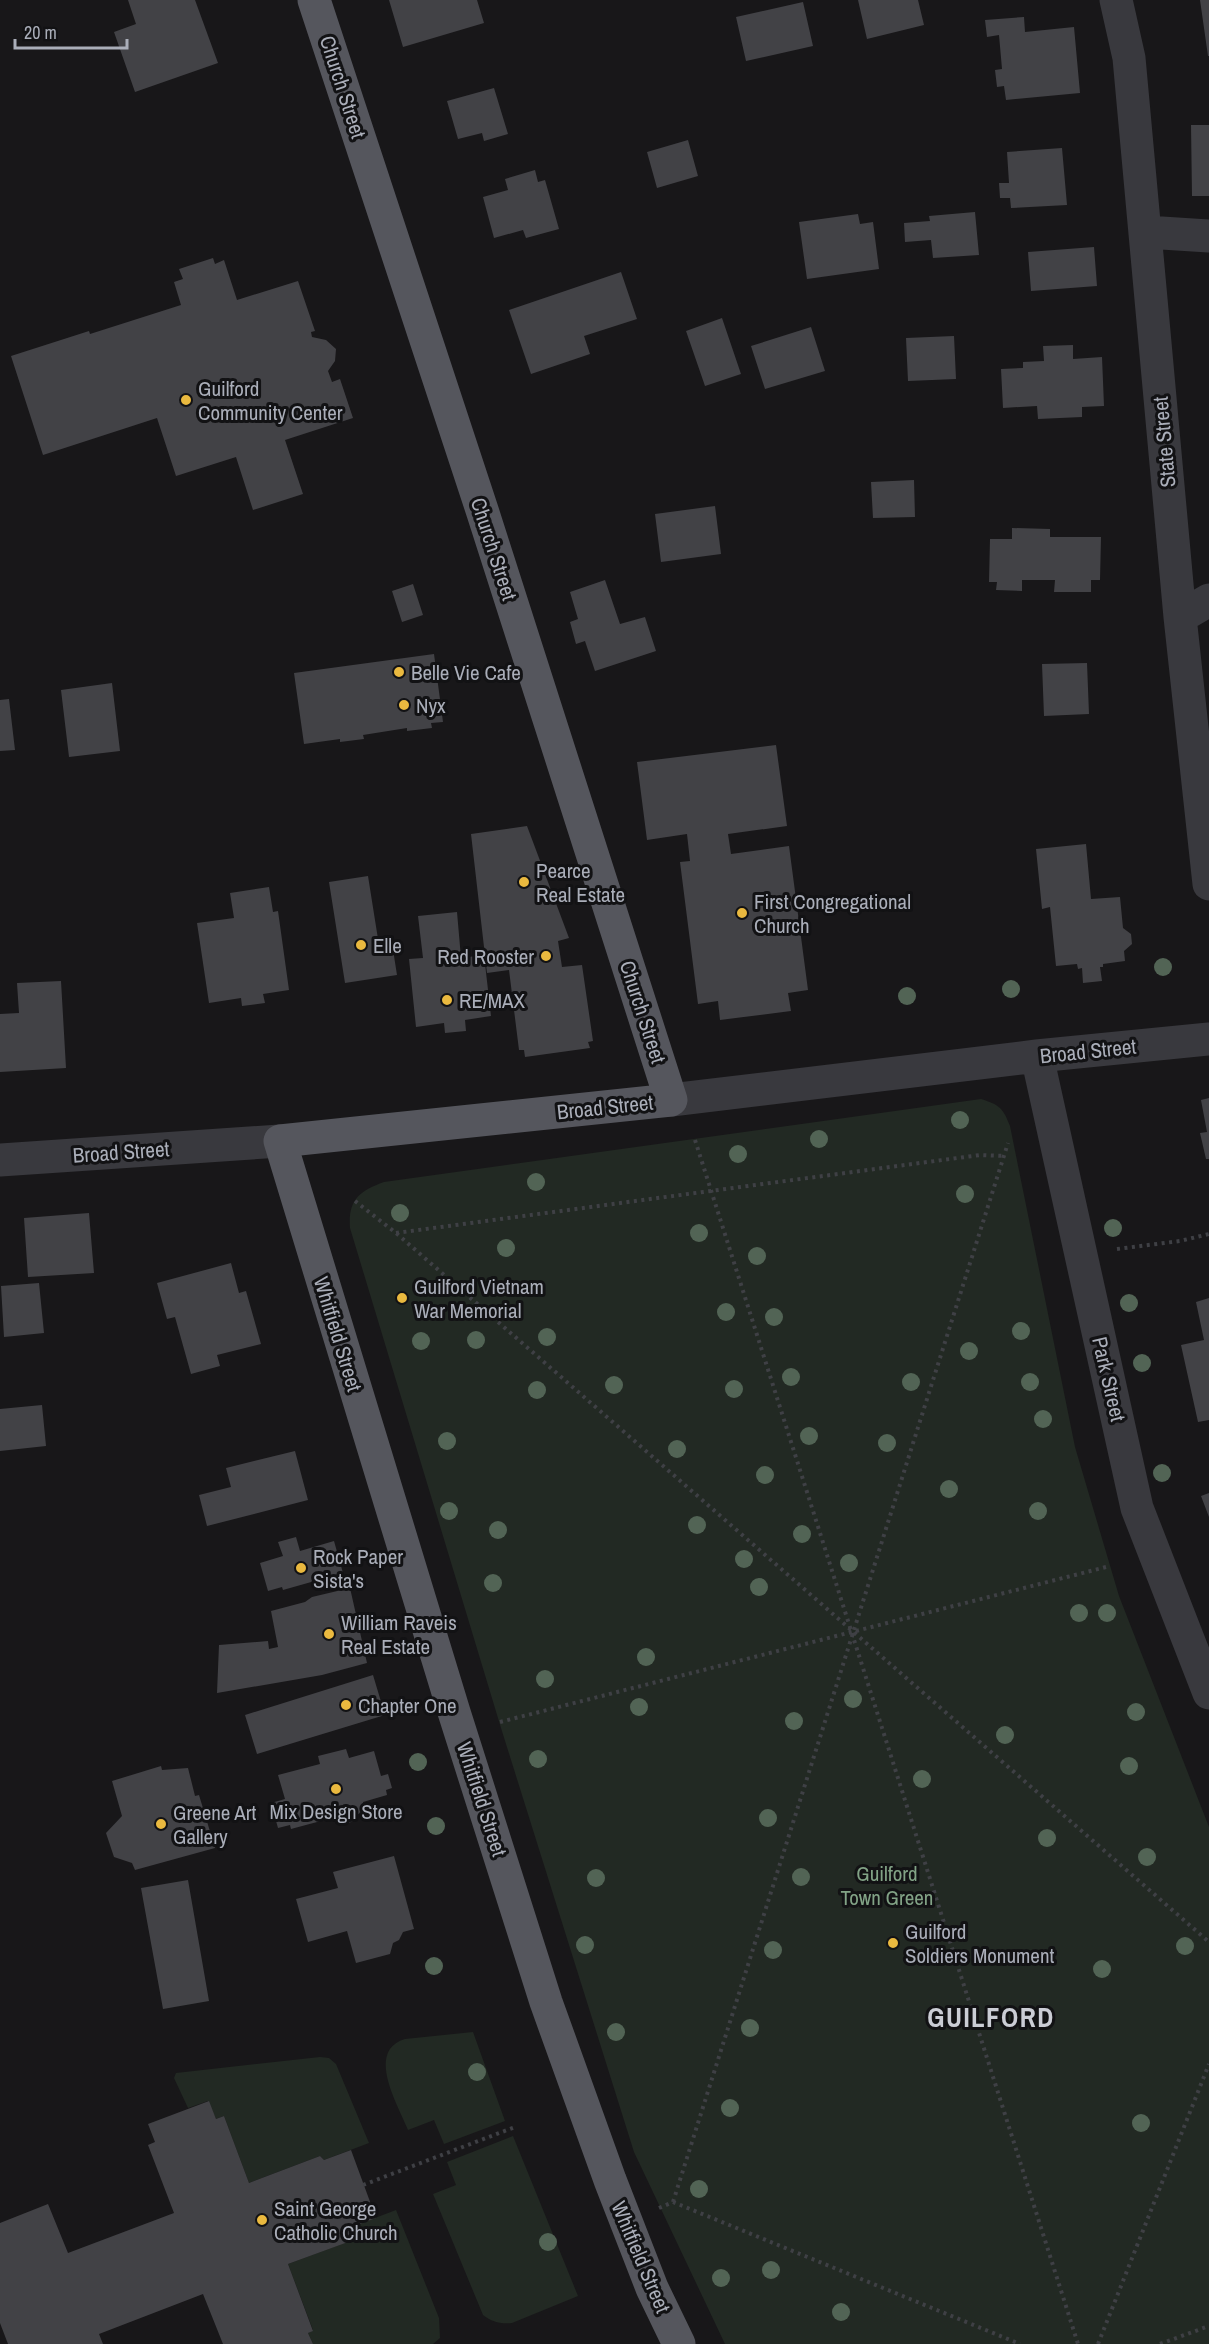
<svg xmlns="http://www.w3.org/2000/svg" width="1209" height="2344" viewBox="0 0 1209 2344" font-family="'Archivo Narrow',sans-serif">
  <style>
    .green { fill: #222923 }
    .building { fill: #424246 }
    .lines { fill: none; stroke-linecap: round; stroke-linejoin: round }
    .path { stroke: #3f4045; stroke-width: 4; stroke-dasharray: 3 4.5; stroke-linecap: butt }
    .minor { stroke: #39393e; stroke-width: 33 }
    .major { stroke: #55565d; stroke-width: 33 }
    .tree { fill: #526455 }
    .poi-dot { fill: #eab93f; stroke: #121214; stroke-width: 2 }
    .labels { text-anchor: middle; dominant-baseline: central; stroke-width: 6; stroke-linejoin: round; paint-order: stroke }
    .street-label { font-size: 21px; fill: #aaaeb9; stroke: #121214 }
    .poi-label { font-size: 21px; fill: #aaaeb9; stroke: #121214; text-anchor: start }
    .park-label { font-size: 21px; fill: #82a386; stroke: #121214 }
    .district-label { font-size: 27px; font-weight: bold; letter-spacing: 1.5px; fill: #cbcdd5; stroke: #121214 }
  </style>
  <rect width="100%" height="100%" fill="#181719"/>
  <path class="green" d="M981 1099C1000 1105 1003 1108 1010 1126L1075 1447 1119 1596 1209 1827V2344H725L634 2152 501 1728 350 1228C348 1200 359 1191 384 1182Z
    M473 2032 505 2121 444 2144 434 2120 408 2130C398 2105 365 2051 405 2039Z
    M320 2057 329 2058 336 2064 369 2143 324 2160 320 2156 249 2183 224 2116 216 2119 208 2101 188 2108 174 2078 176 2073Z
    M513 2136 578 2296 512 2323C500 2324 492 2322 483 2315L433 2194 456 2185 447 2162Z
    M396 2210 439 2318 440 2338 433 2344H313L308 2333 313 2330 288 2264 358 2238 354 2226Z"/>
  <path class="building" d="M128 0H195L218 63 135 92 114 32 136 24Z
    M389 0H477L484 23 403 47Z
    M858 0H918L924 25 867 39Z
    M1200 0H1209V56H1208Z
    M803 2 813 46 746 61 736 17Z
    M1024 17 1025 32 1074 27 1080 93 1006 100 1004 86 997 87 995 70 1002 69 999 35 987 37 985 20Z
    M494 88 508 134 484 141 482 133 458 139 447 101Z
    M1191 125H1209V196H1192Z
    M688 140 698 176 657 188 647 152Z
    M1062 148 1067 205 1011 208 1010 198H1000L999 183H1009L1007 152Z
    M535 170 538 182 545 180 559 229 526 238 523 230 494 238 483 197 508 190 505 179Z
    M975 212 979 255 933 258 931 240 905 242 904 223 930 221 929 216Z
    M858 214 860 224 873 222 879 269 807 279 799 222Z
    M1094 247 1097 286 1031 291 1028 252Z
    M213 258 215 264 224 260 237 300 298 281 315 331 311 332 312 337 326 340 336 349 335 361 328 371 332 382 340 379 353 418 285 440 303 494 253 510 236 457 176 476 157 418 43 455 11 356 89 331 90 334 181 305 174 282 183 279 179 269Z
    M621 272 637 319 584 336 590 354 531 374 509 310Z
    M722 318 741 374 705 386 686 331Z
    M811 327 825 371 765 389 751 346Z
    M954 336 956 379 908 381 906 338Z
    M1073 345V359L1102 357 1104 406 1082 407V417L1038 419 1037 406 1003 408 1001 369 1023 368V362L1044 361 1043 346Z
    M914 480 915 517 873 518 871 482Z
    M715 506 721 554 661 562 655 514Z
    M1012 528 1050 529V537H1101L1100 580H1091V592H1054L1055 580H1022V591L996 590 997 582H989L990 539H1012Z
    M605 580 620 624 645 617 656 651 595 671 585 641 576 644 570 622 578 619 570 592Z
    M413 584 423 615 402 622 392 591Z
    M434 654 443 722 431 723 432 728 407 731V728L363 735 364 739 340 742V739L304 744 294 673Z
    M1087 663 1089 714 1044 716 1042 664Z
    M112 683 120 751 69 757 61 690Z
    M9 699 15 750 0 751V700Z
    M776 745 787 826 728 834 731 854 789 846 808 990 788 993 791 1011 720 1020 718 1001 698 1004 680 862 690 861 687 834 647 840 637 762Z
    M527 826 569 938 558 941 562 967 582 965 593 1041 588 1042 590 1048 525 1057 524 1050H519L509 970 487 973 471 834Z
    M1086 844 1091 899 1120 897 1123 928 1131 934 1132 944 1124 951 1125 961 1103 964V967H1100L1102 981 1083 983 1082 968 1078 969 1077 964 1056 966 1050 907 1042 909 1036 849Z
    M368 876 378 939 391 937 397 975 345 983 329 882Z
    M269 887 273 912 278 911 289 990 263 994 265 1003 242 1006 241 998 209 1003 197 923 234 918 230 893Z
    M457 912 461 958 484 955 491 1016 465 1020 466 1031 445 1033 444 1023 416 1027 409 959 423 958 418 916Z
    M61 981 66 1068 0 1072V1014L19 1013 17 983Z
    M1209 1098V1159H1206L1200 1133 1207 1132 1201 1100Z
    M89 1213 94 1273 28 1277 24 1218Z
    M231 1263 239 1293 246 1291 261 1344 217 1355 220 1366 191 1374 175 1317 167 1319 157 1283Z
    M39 1283 44 1333 4 1337 1 1286Z
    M1209 1298V1420L1198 1422 1181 1345 1204 1340 1196 1302Z
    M42 1405 46 1446 0 1451V1409Z
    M295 1451 308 1500 207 1526 199 1495 231 1487 226 1468Z
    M1209 1493V1517L1201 1496Z
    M296 1537 300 1551 334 1541 343 1573 283 1590 282 1587 268 1591 260 1563 283 1556 278 1542Z
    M350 1588 367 1663 322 1675 217 1693 219 1645 268 1641 269 1649 278 1647 271 1611 305 1602 312 1597Z
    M373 1675 385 1715 257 1754 245 1715Z
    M346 1749 349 1758 374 1751 381 1776 388 1774 392 1788 386 1790 387 1795 363 1802 365 1812 358 1814 354 1821 342 1825 332 1818 291 1829 290 1825 278 1828 271 1803 285 1799 278 1775 320 1764 318 1756Z
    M161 1766 162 1770 188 1768 195 1796 199 1795 215 1848 135 1870 132 1863 114 1857 106 1833 122 1816 112 1781Z
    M394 1856 414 1929 403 1932 399 1940 393 1943 390 1954 356 1963 347 1931 308 1942 296 1899 338 1888 333 1872Z
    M188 1880 209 2001 163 2009 141 1888Z
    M209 2101 216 2119 224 2116 249 2183 320 2156 324 2160 351 2150 376 2218 354 2226 359 2238 288 2264 313 2331 308 2333 313 2344H223L203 2294 99 2334 103 2344H8L0 2323V2223L48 2204 68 2253 174 2213 148 2145 155 2142 148 2124Z"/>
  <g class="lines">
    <path class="path" d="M695 1140 1078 2344
      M355 1201 396 1233 1209 1942
      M396 1233 980 1155 1005 1156
      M1117 1249 1180 1241 1209 1234
      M500 1722 1110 1566
      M363 2185 515 2127
      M673 2202 1008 1143
      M659 2208 673 2202 1020 2344
      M1098 2344 1209 2064
      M1160 2344 1209 2326"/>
    <path class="minor" d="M1116 0 1129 58 1180 617 1209 884
      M1146 232 1209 236
      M1180 617 1209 600
      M1037 1056 1137 1508 1209 1693
      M671 1100 1037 1056 1209 1039
      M0 1160 280 1141"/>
    <path class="major" d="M314 0 483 513 671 1100 280 1141 454 1712 546 2002 610 2180 652 2288 679 2344"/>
  </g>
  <g class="tree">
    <circle cx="1163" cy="967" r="9"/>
    <circle cx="1011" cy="989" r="9"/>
    <circle cx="907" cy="996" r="9"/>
    <circle cx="960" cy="1120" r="9"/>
    <circle cx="819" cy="1139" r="9"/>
    <circle cx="738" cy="1154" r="9"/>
    <circle cx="536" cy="1182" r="9"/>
    <circle cx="965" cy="1194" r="9"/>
    <circle cx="400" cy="1213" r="9"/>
    <circle cx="1113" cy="1228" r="9"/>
    <circle cx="699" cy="1233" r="9"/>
    <circle cx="506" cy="1248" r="9"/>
    <circle cx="757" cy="1256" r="9"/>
    <circle cx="1129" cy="1303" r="9"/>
    <circle cx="726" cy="1312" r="9"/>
    <circle cx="774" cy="1317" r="9"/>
    <circle cx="1021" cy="1331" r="9"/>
    <circle cx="547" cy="1337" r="9"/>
    <circle cx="476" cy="1340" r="9"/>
    <circle cx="421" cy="1341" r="9"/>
    <circle cx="969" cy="1351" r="9"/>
    <circle cx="1142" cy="1363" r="9"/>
    <circle cx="791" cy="1377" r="9"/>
    <circle cx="911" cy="1382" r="9"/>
    <circle cx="1030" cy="1382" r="9"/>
    <circle cx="614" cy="1385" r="9"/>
    <circle cx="734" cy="1389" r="9"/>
    <circle cx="537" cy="1390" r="9"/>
    <circle cx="1043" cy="1419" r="9"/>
    <circle cx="809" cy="1436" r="9"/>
    <circle cx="447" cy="1441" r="9"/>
    <circle cx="887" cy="1443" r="9"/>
    <circle cx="677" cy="1449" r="9"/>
    <circle cx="1162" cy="1473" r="9"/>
    <circle cx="765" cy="1475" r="9"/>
    <circle cx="949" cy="1489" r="9"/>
    <circle cx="449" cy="1511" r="9"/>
    <circle cx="1038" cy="1511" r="9"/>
    <circle cx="697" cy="1525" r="9"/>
    <circle cx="498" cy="1530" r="9"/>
    <circle cx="802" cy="1534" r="9"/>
    <circle cx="744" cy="1559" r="9"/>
    <circle cx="849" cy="1563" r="9"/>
    <circle cx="493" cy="1583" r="9"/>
    <circle cx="759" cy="1587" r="9"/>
    <circle cx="1079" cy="1613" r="9"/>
    <circle cx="1107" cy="1613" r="9"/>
    <circle cx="646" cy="1657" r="9"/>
    <circle cx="545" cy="1679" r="9"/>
    <circle cx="853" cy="1699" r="9"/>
    <circle cx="639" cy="1707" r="9"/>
    <circle cx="1136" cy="1712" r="9"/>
    <circle cx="794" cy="1721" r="9"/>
    <circle cx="1005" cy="1735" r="9"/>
    <circle cx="538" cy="1759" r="9"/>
    <circle cx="418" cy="1762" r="9"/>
    <circle cx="1129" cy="1766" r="9"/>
    <circle cx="922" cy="1779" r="9"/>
    <circle cx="768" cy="1818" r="9"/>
    <circle cx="436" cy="1826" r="9"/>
    <circle cx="1047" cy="1838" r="9"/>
    <circle cx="1147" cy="1857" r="9"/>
    <circle cx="801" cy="1877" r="9"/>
    <circle cx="596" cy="1878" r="9"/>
    <circle cx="585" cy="1945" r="9"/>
    <circle cx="1185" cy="1946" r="9"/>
    <circle cx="773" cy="1950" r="9"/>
    <circle cx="434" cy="1966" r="9"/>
    <circle cx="1102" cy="1969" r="9"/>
    <circle cx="750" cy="2028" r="9"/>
    <circle cx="616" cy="2032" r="9"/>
    <circle cx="477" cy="2072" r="9"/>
    <circle cx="730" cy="2108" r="9"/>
    <circle cx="1141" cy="2123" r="9"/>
    <circle cx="699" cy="2189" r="9"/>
    <circle cx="548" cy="2242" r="9"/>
    <circle cx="771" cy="2270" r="9"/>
    <circle cx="721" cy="2278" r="9"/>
    <circle cx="841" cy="2312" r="9"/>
  </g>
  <g class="poi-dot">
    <circle cx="186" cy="400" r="6"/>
    <circle cx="399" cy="672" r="6"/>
    <circle cx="404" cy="705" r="6"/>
    <circle cx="524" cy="882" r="6"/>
    <circle cx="742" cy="913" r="6"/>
    <circle cx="361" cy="945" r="6"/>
    <circle cx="546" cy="956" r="6"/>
    <circle cx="447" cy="1000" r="6"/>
    <circle cx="402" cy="1298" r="6"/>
    <circle cx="301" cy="1568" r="6"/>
    <circle cx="329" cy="1634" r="6"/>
    <circle cx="346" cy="1705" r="6"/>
    <circle cx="336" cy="1789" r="6"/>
    <circle cx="161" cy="1824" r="6"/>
    <circle cx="893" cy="1943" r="6"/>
    <circle cx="262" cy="2220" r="6"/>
  </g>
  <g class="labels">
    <g class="street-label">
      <text transform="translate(343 87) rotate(72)">Church Street</text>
      <text transform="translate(1164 442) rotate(-95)">State Street</text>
      <text transform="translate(494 549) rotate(72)">Church Street</text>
      <text transform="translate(643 1012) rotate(72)">Church Street</text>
      <text transform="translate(1088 1051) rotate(-6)">Broad Street</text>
      <text transform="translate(605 1107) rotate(-6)">Broad Street</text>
      <text transform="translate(121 1152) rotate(-4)">Broad Street</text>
      <text transform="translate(338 1334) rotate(73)">Whitfield Street</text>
      <text transform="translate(1109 1379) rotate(77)">Park Street</text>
      <text transform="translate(482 1799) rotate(72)">Whitfield Street</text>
      <text transform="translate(641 2257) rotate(67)">Whitfield Street</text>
    </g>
    <g class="poi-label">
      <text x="198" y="388">Guilford<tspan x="198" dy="24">Community Center</tspan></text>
      <text x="411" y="672">Belle Vie Cafe</text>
      <text x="416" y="705">Nyx</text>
      <text x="536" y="870">Pearce<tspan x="536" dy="24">Real Estate</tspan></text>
      <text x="754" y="901">First Congregational<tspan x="754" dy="24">Church</tspan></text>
      <text x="373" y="945">Elle</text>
      <text x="534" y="956" text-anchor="end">Red Rooster</text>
      <text x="459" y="1000">RE/MAX</text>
      <text x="414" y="1286">Guilford Vietnam<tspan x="414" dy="24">War Memorial</tspan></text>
      <text x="313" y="1556">Rock Paper<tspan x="313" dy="24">Sista's</tspan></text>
      <text x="341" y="1622">William Raveis<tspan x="341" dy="24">Real Estate</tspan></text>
      <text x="358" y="1705">Chapter One</text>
      <text x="336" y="1811" text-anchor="middle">Mix Design Store</text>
      <text x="173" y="1812">Greene Art<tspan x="173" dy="24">Gallery</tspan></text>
      <text x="905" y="1931">Guilford<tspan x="905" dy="24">Soldiers Monument</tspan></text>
      <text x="274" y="2208">Saint George<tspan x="274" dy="24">Catholic Church</tspan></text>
    </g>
    <g class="park-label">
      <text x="887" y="1873">Guilford<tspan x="887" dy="24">Town Green</tspan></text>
    </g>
    <g class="district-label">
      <text x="991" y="2017">GUILFORD</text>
    </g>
  </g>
  <path d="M15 39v9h112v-9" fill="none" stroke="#aaaeb9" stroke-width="3"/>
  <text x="24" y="39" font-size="18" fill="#aaaeb9" stroke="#121214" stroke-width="4.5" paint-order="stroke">20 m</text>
</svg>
